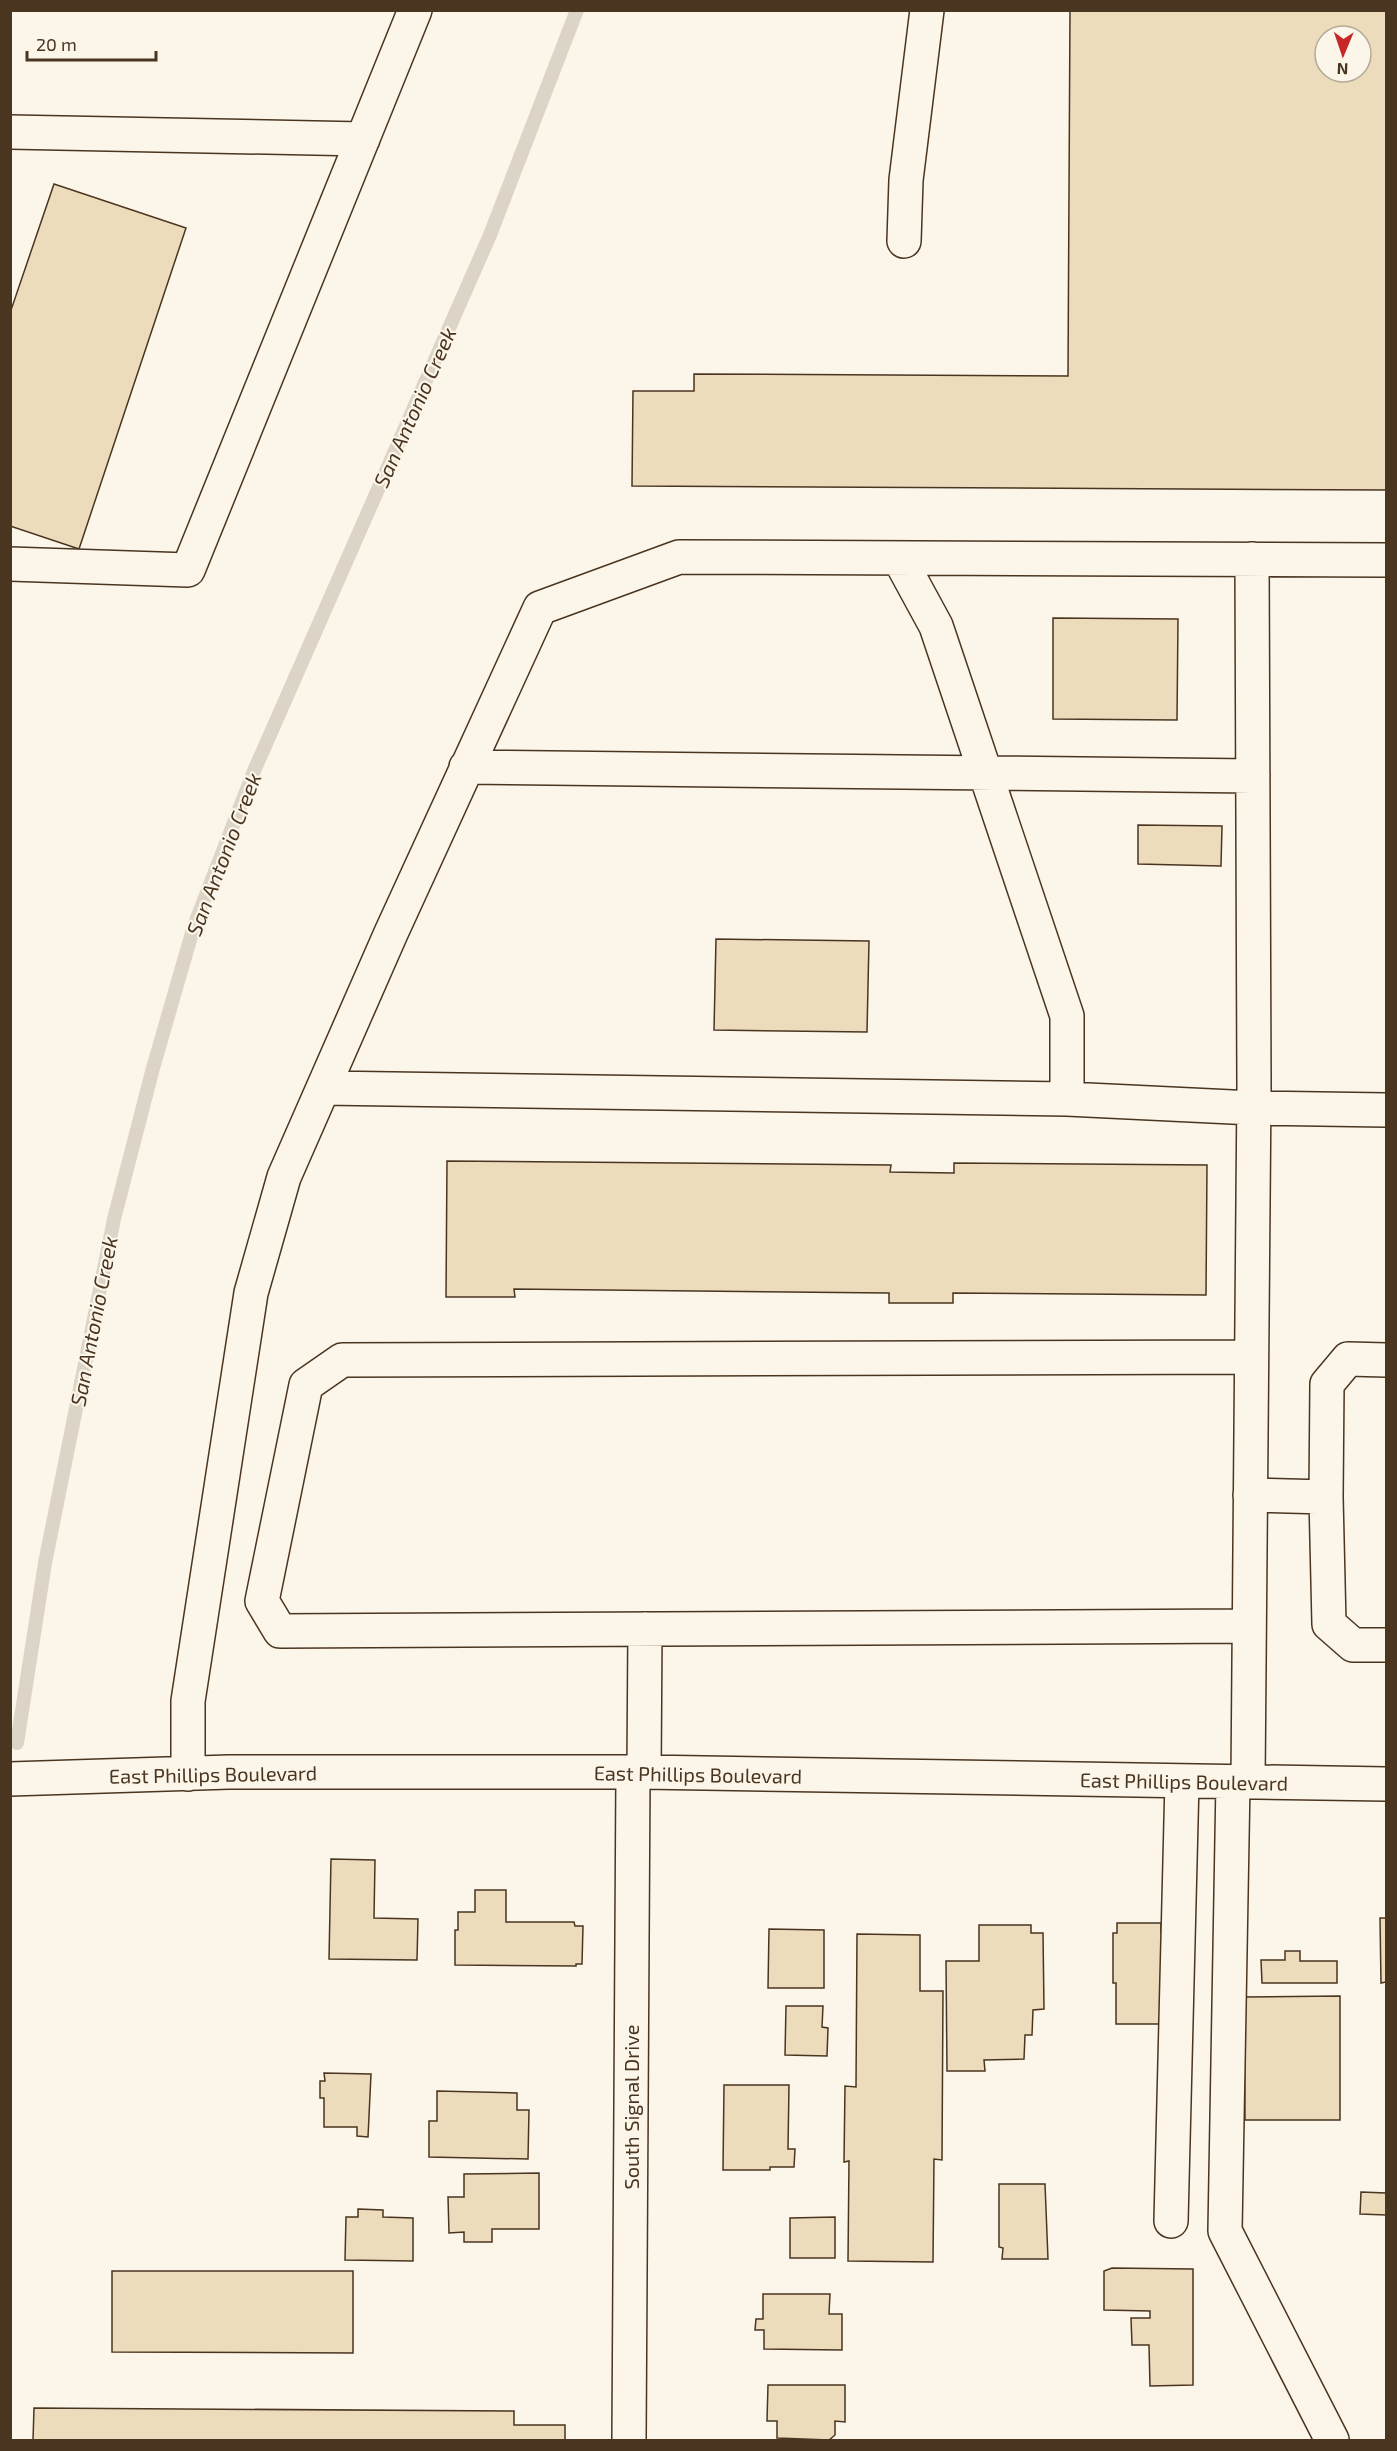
<svg xmlns="http://www.w3.org/2000/svg" width="1397" height="2451" viewBox="0 0 1397 2451" font-family="'Exo 2',sans-serif">
  <style>
    .lines { fill: none; stroke-linecap: round; stroke-linejoin: round }
    .stream { stroke: #dcd4c6; stroke-width: 14 }
    .building { fill: #ecdcbc; stroke: #4a3520; stroke-width: 1.5; fill-rule: evenodd }
    .minor-casing { stroke: #4a3520; stroke-width: 36 }
    .minor { stroke: #fbf6e9; stroke-width: 33 }
    .labels { text-anchor: middle; dominant-baseline: central; stroke-width: 4.5; stroke-linejoin: round; paint-order: stroke }
    .street-label { font-size: 20px; fill: #4a3520; stroke: #fbf6e9 }
    .water-label { font-size: 21px; font-style: italic; fill: #4a3520; stroke: #fbf6e9 }
  </style>
  <rect width="100%" height="100%" fill="#fbf6e9"/>
  <g class="lines">
    <path class="stream" d="M17 1743 45 1563 114 1219 153 1068 194 926 254 771 490 235 577 10"/>
  </g>
  <path class="building" d="M1070 10H1386V490L632 486 633 391H694V374L1068 376ZM1325 36H1361V72H1325Z
    M54 184 186 228 79 549 10 526V313Z
    M1053 618 1178 619 1177 720 1053 719Z
    M1138 825 1222 826 1221 866 1138 864Z
    M716 939 869 941 867 1032 714 1030Z
    M447 1161 891 1165 890 1172 954 1173V1163L1207 1165 1206 1295 953 1293V1303H889V1293L514 1289 515 1297H446Z
    M331 1859 375 1860 374 1918 418 1919 417 1960 329 1959Z
    M475 1890H506V1922H574L575 1926H583L582 1964H576V1966L455 1965V1930H458V1912H475Z
    M1380 1918H1386V1982L1381 1983Z
    M1117 1923H1161V1933L1165 1932 1161 2024H1116V1983H1113V1933H1117Z
    M979 1925H1031V1933H1043L1044 2009 1033 2010 1032 2035H1025L1024 2059 984 2060 985 2071H947L946 1961H979Z
    M769 1929 824 1930V1988H768Z
    M857 1934 920 1935V1991H943L942 2160 934 2159 933 2262 848 2261 849 2161 844 2162 845 2086 856 2087Z
    M1285 1951H1300V1961H1337V1983H1262L1261 1960H1285Z
    M1340 1996V2120H1245L1244 1997Z
    M786 2006H823L822 2027 828 2028 827 2056 785 2055Z
    M324 2073 371 2074 368 2137 357 2136V2127H324V2098H320V2081H325Z
    M724 2085H789L788 2149H795L794 2167H770V2170H723Z
    M437 2091 517 2093V2110H529L528 2159 429 2157V2121H437Z
    M539 2173V2229H492V2242H464V2232L449 2233 448 2197H464V2174Z
    M999 2184H1045L1048 2259H1002L1003 2248 999 2247Z
    M1361 2192 1386 2193V2215L1360 2214Z
    M358 2209 383 2210V2217L413 2218V2261L345 2260 346 2217H358Z
    M835 2217V2258H790V2218Z
    M1112 2268 1193 2269V2385L1150 2386 1149 2345H1132L1131 2318H1150V2311L1104 2310V2271Z
    M112 2271H353V2353L112 2352Z
    M763 2294H830L829 2314H842V2350L764 2349V2330H755L756 2319H763Z
    M768 2385H845V2422L835 2421V2435L829 2440 777 2438V2421H767Z
    M34 2408 514 2411V2425H565V2440H33Z"/>
  <g class="lines">
    <defs>
      <path id="minor" d="M10 132 363 139
        M904 241 906 180 927 10
        M899 558 936 626 1067 1016V1099
        M10 564 188 570 415 10
        M466 767 1253 776
        M324 1088 1067 1099 1253 1108 1386 1110
        M1386 1360 1348 1359 1327 1384 1326 1497 1329 1624 1353 1645H1386
        M1250 1495 1326 1497
        M1249 1626 280 1631 262 1601 306 1385 342 1360 1251 1357
        M644 1772 645 1629
        M188 1774V1701L251 1293 284 1177 391 933 540 608 679 557 1386 560
        M10 1779 229 1772H644L1386 1784
        M1248 1781 1254 1087 1252 559
        M1233 1782 1225 2231 1332 2440
        M1171 2221 1182 1781
        M629 2440 633 1773"/>
    </defs>
    <use href="#minor" class="minor-casing"/>
    <use href="#minor" class="minor"/>
  </g>
  <g class="labels">
    <g class="street-label">
      <text transform="translate(213 1774) rotate(-1)">East Phillips Boulevard</text>
      <text transform="translate(698 1774) rotate(1)">East Phillips Boulevard</text>
      <text transform="translate(1184 1781) rotate(1)">East Phillips Boulevard</text>
      <text transform="translate(631 2107) rotate(-90)">South Signal Drive</text>
    </g>
    <g class="water-label">
      <text transform="translate(414 407) rotate(-66)">San Antonio Creek</text>
      <text transform="translate(223 854) rotate(-69)">San Antonio Creek</text>
      <text transform="translate(93 1321) rotate(-79)">San Antonio Creek</text>
    </g>
  </g>
  <rect width="1397" height="2451" fill="none" stroke="#4a3520" stroke-width="24"/>
  <g transform="translate(1343 54) rotate(182)"><circle r="28" fill="#fbf6e9" stroke="#b4a999" stroke-width="1.5"/>
  <path d="M0-4.5L10 22L0 15L-10 22Z" fill="#c62828"/>
  <text y="-9" font-size="16" font-weight="bold" text-anchor="middle" fill="#4a3520">N</text>
  </g>
  <path d="M27 51v9h129v-9" fill="none" stroke="#4a3520" stroke-width="3"/>
  <text x="36" y="51" font-size="18" fill="#4a3520" stroke="#fbf6e9" stroke-width="4.5" paint-order="stroke">20 m</text>
</svg>
